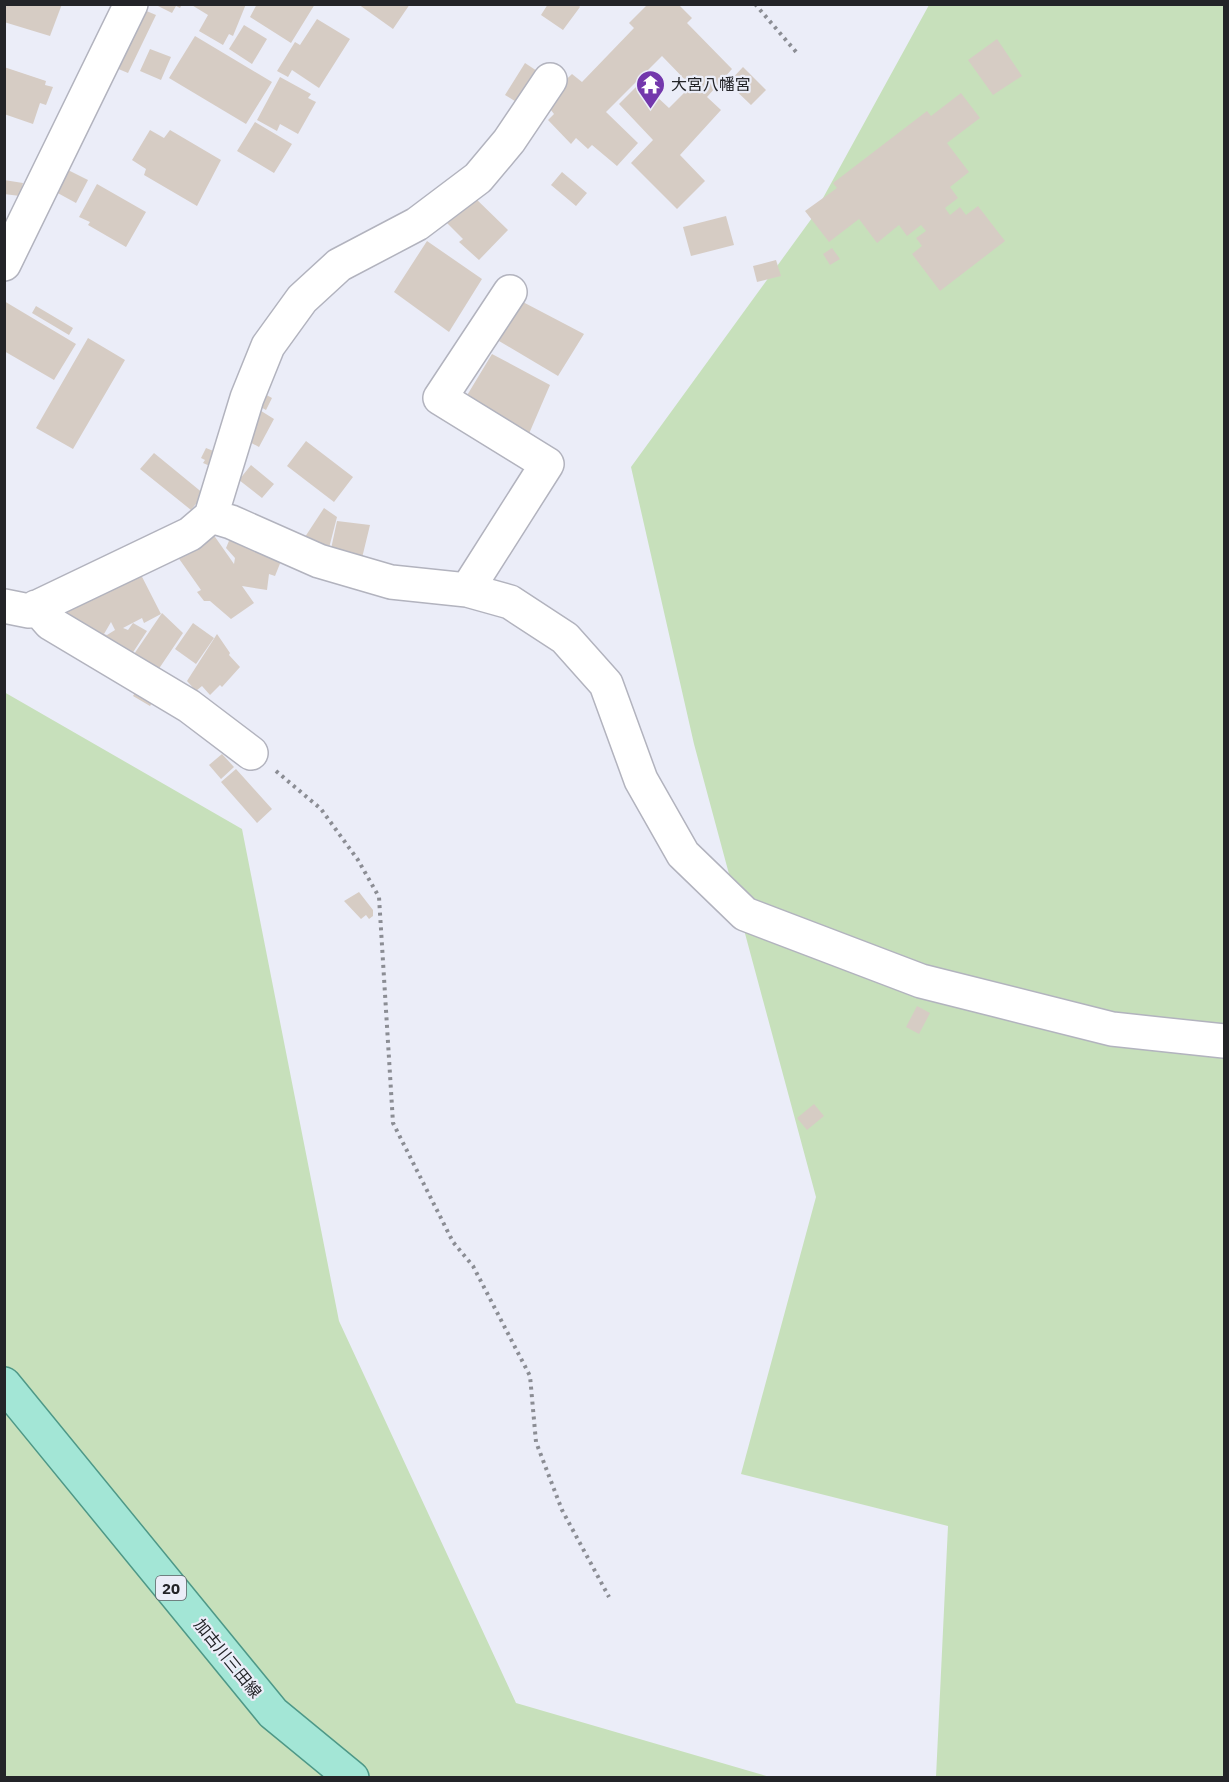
<svg xmlns="http://www.w3.org/2000/svg" width="1229" height="1782" viewBox="0 0 1229 1782" font-family="'IBM Plex Sans','Noto Sans JP',sans-serif">
  <style>
    .green { fill: #c7e0bb }
    .building { fill: #d6ccc4; fill-rule: evenodd }
    .lines { fill: none; stroke-linecap: round; stroke-linejoin: round }
    .minor-casing { stroke: #b2b3be; stroke-width: 36 }
    .primary-casing { stroke: #4e9887; stroke-width: 36 }
    .path { stroke: #8b8d94; stroke-width: 4; stroke-dasharray: 3 4.5; stroke-linecap: butt }
    .minor { stroke: #fff; stroke-width: 33 }
    .primary { stroke: #a3e6d6; stroke-width: 33 }
    .labels { text-anchor: middle; dominant-baseline: central; stroke-width: 4.5; stroke-linejoin: round; paint-order: stroke }
    .shield { fill: #ebedf8; stroke: #5f6066; stroke-width: 1.5 }
    .shield-label { font-size: 15px; font-weight: bold; fill: #232428 }
    .poi-label { font-size: 16px; fill: #232428; stroke: #ebedf8; text-anchor: start }
    .street-label { font-size: 16px; fill: #232428; stroke: #ebedf8 }
  </style>
  <rect width="100%" height="100%" fill="#ebedf8"/>
  <path class="green" d="M929 5H1224V1777H936L948 1526 741 1474 816 1197 694 744 631 467 812 218Z
    M4 692 242 829 339 1321 516 1703 770 1777H5Z"/>
  <path class="building" d="M4 4H62L50 36 4 22Z
    M154 4H182L180 8 176 6 172 13Z
    M190 4H246L233 36 229 34 223 45 199 31 208 15Z
    M257 4H315L291 43 250 17Z
    M358 4H410L393 29Z
    M548 4H578L580 7 563 30 541 15Z
    M648 4H678L692 18 687 23 732 69 707 97 721 110 680 155 705 181 677 209 631 163 653 140 619 104 641 82 669 108 691 86 662 56 606 112 638 143 617 166 592 145 588 149 576 138 571 144 548 120 554 114 547 105 555 90 572 74 582 82 634 28 629 23Z
    M137 7 156 15 128 73 109 65Z
    M317 19 350 39 319 88 292 70 288 77 277 71 295 42 300 45Z
    M244 25 267 39 252 64 229 49Z
    M195 36 272 82 246 124 169 78Z
    M997 39 1022 76 993 95 968 60Z
    M150 49 171 57 161 80 140 71Z
    M525 63 537 71 518 103 505 95Z
    M4 67 46 81 45 85 53 87 46 105 40 103 33 124 4 114Z
    M743 67 766 90 751 105 728 83Z
    M280 77 311 94 308 98 316 102 298 134 280 124 277 131 257 120Z
    M961 93 980 118 947 143 969 172 950 187 958 198 945 208 950 215 960 207 966 215 978 206 1005 241 940 291 912 254 922 246 916 238 926 231 921 225 907 236 899 225 877 243 859 219 829 242 805 211 837 188 833 183 927 111 931 116Z
    M255 122 292 144 274 173 237 151Z
    M150 130 164 138 170 130 221 160 197 206 144 175 146 169 132 160Z
    M66 169 88 180 76 203 54 191Z
    M562 172 587 193 576 206 551 185Z
    M4 180 23 183 20 196 4 194Z
    M97 184 146 212 126 247 88 225 90 222 79 217Z
    M472 195 508 230 479 260 459 242 463 239 446 222Z
    M726 216 734 245 691 256 683 227Z
    M427 241 482 279 449 332 394 292Z
    M832 248 840 259 830 265 823 254Z
    M776 260 781 276 757 282 753 266Z
    M4 301 76 344 54 380 4 351Z
    M521 301 584 334 558 376 499 341Z
    M36 306 73 328 69 335 32 313Z
    M88 338 125 360 73 449 36 428Z
    M492 354 550 385 528 436 466 397Z
    M261 392 272 398 266 410 255 404Z
    M258 409 274 419 259 447 246 440Z
    M306 441 353 477 334 502 287 466Z
    M206 448 221 454 210 466 203 463 205 460 201 458Z
    M154 453 204 494 191 510 140 469Z
    M251 465 274 484 262 498 239 480Z
    M324 508 337 517 329 548 303 540Z
    M337 521 370 525 362 558 331 549Z
    M213 534 234 564 235 558 226 548 231 536 283 556 275 576 269 574 267 590 242 586 254 603 231 619 210 601H204L197 592 201 590 175 553Z
    M138 569 161 614 144 623 142 618 123 628 128 630 133 623 147 631 128 660 53 615ZM111 622 115 630 107 635 104 634Z
    M162 613 183 633 154 676 130 660Z
    M193 623 214 638 196 664 175 649Z
    M217 634 230 653 229 655 240 667 222 687 220 685 210 695 202 686 196 691 187 681Z
    M139 686 156 697 150 706 133 696Z
    M222 754 234 767 221 779 209 765Z
    M236 769 272 809 257 823 221 782Z
    M359 892 373 910V916L369 919 366 915 361 919 344 901Z
    M917 1006 930 1013 919 1034 906 1027Z
    M814 1104 824 1116 807 1130 797 1118Z"/>
  <g class="lines">
    <defs>
      <path id="minor" d="M4 264 131 4
        M211 516 231 522 319 561 391 582 467 590 510 602 565 638 606 684 641 780 683 854 745 914 921 981 1112 1029 1224 1041
        M467 590 547 464 440 398 510 292
        M4 606 29 611 190 534 211 516 247 398 268 346 302 299 339 265 417 224 478 178 509 141 550 80
        M36 607 50 623 189 706 251 753"/>
      <path id="primary" d="M4 1384 273 1713 352 1778"/>
    </defs>
    <use href="#minor" class="minor-casing"/>
    <use href="#primary" class="primary-casing"/>
    <path class="path" d="M755 4 797 53
      M276 771 321 809 358 860 379 897 393 1123 453 1242 473 1266 530 1376 536 1442 562 1510 609 1597"/>
    <use href="#minor" class="minor"/>
    <use href="#primary" class="primary"/>
  </g>
  <defs>
    <symbol id="temple-pin" viewBox="-11 -11 22 30"><path d="M0 17L-7.5 6A9.5 9.5 0 1 1 7.5 6Z" fill="#7337ac" stroke="#ebedf8"/><path d="M0-6L5-2H3V0L6.5 2.5H4V6H1.5V3h-3V6H-4V2.5H-6.5L-3 0V-2H-5Z" fill="#fff"/></symbol>
  </defs>
  <g fill-rule="evenodd">
    <use href="#temple-pin" x="634" y="68" width="33" height="45"/>
  </g>
  <g class="labels">
    <rect class="shield" x="156" y="1576" width="30" height="24" rx="4.5"/>
    <g class="shield-label">
      <text x="171" y="1588">20</text>
    </g>
    <g class="poi-label">
      <text x="671" y="84">大宮八幡宮</text>
    </g>
    <g class="street-label">
      <text transform="translate(228 1658) rotate(51)">加古川三田線</text>
    </g>
  </g>
  <rect width="1229" height="1782" fill="none" stroke="#232428" stroke-width="12"/>
</svg>
